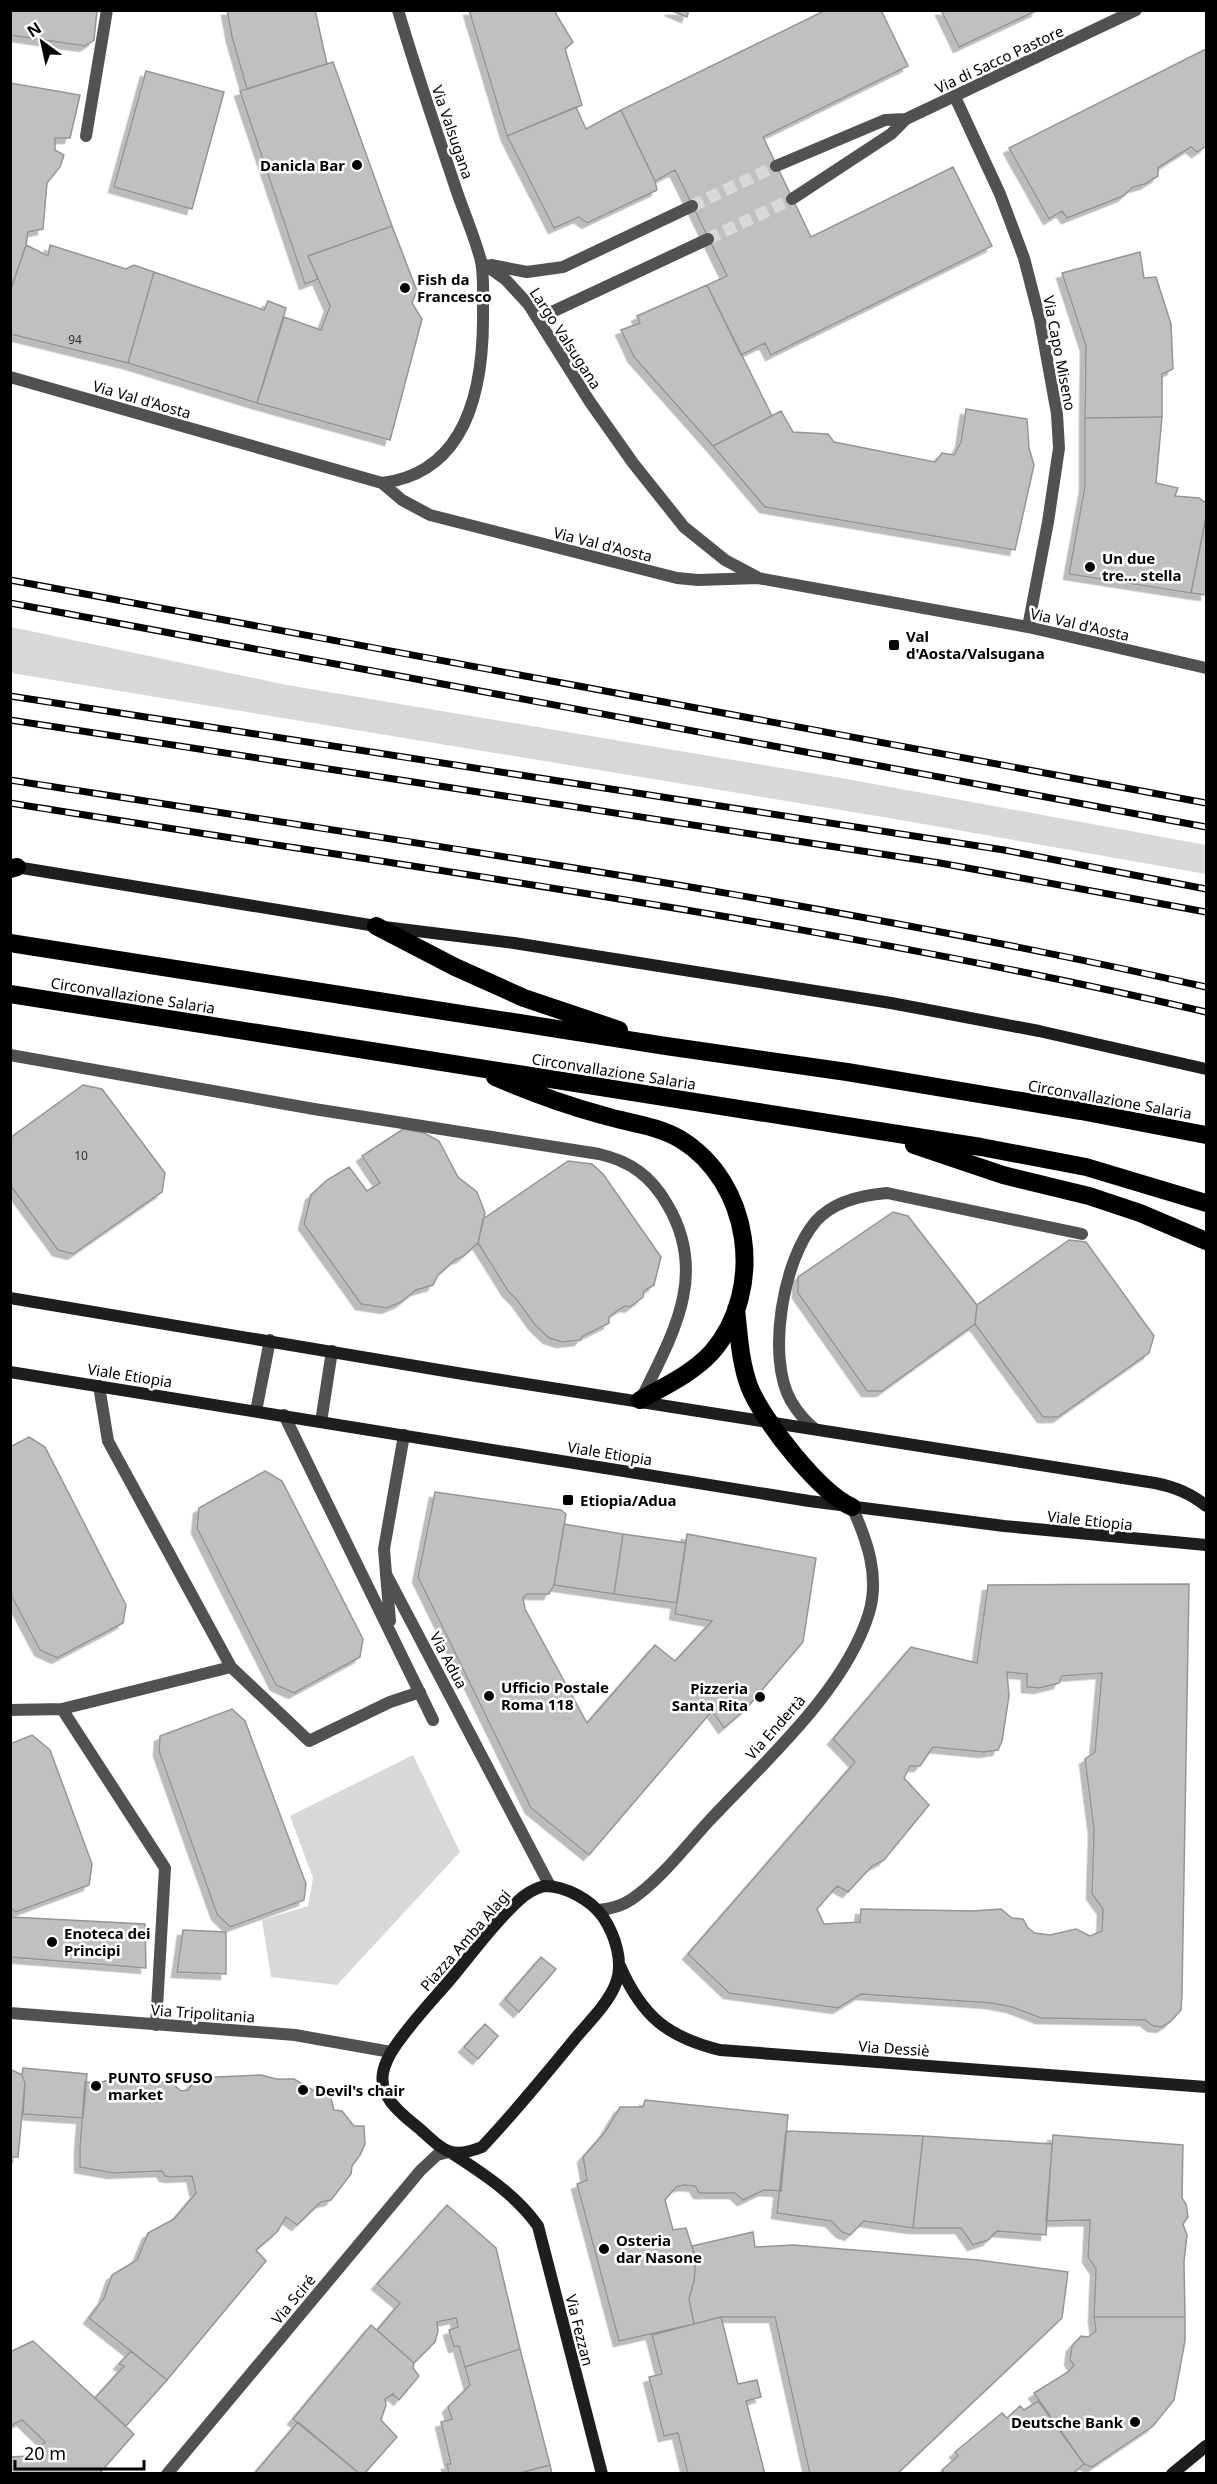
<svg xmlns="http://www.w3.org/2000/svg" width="1217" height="2484" viewBox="0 0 1217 2484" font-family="'Noto Sans',sans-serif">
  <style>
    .green { fill: #d8d8d8 }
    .building { fill: #c0c0c0; stroke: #959595; stroke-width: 1.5; fill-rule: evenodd; filter: url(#shadow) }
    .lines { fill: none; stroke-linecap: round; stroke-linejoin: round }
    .street-tunnel { stroke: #d9d9d9; stroke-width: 12; stroke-dasharray: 12 6; stroke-linecap: butt }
    .lane { stroke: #515151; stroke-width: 12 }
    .street { stroke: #515151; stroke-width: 12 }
    .secondary { stroke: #1e1e1e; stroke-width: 12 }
    .highway { stroke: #000; stroke-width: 18 }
    .rail-casing { stroke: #000; stroke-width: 7 }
    .rail { stroke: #fff; stroke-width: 4.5; stroke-dasharray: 14; stroke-linecap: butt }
    .poi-dot { fill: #000; stroke: #fff; stroke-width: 2 }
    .labels { text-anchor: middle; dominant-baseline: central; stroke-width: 5; stroke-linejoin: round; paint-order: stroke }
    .number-label { font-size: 12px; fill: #303030 }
    .street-label { font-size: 15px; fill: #000; stroke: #fff }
    .poi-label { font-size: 15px; font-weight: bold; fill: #000; stroke: #fff; text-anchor: start }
  </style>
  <defs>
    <filter id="shadow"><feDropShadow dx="-5.5" dy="5.5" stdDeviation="0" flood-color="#0004"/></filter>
  </defs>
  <rect width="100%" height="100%" fill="#fff"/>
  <path class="green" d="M11 627 287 685 841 778 1206 845V874L895 819 11 673Z
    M413 1755 460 1852 337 1985 271 1977 262 1920 308 1906 313 1878 290 1816Z"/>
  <path class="building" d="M10 10H97L94 40 85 46 10 35Z
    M227 10H315L327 64 247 89 232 37Z
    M469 10H556V14L573 42 565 49 582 105 507 136Z
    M670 10H689L687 17Z
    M826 10H881L908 66 763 137 811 237 953 167 992 246 771 355 765 343 741 355 707 285 727 276 675 170 655 181 621 110Z
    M941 10H1038L959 47Z
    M1206 49V146L1197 152 1191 147 1178 155 1158 168V176L1145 184 1133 187 1123 196 1067 218 1062 211 1049 219 1009 148Z
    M333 62 392 226 308 256 318 279 305 284 240 91Z
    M146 71 224 92 192 209 114 187Z
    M10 83 80 95 70 138H55V150L64 155 60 167 47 183 43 229 28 232 26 245 10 292Z
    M576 107 586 129 621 110 655 181 657 190 587 223 579 217 554 228 507 136Z
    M392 226 417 291 412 303 422 319 390 440 257 403 284 317 321 330 330 306 308 256Z
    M26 245 48 256 50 245 126 269 134 265 154 272 128 363 10 334V292Z
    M1140 252 1144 278 1156 277 1171 324 1173 369 1162 374V417L1085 418 1086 346 1062 273Z
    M154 272 264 310 268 301 286 308 257 403 128 363Z
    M707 285 772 416 713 446 634 357 621 330 640 323 637 316Z
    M966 409 1027 419 1029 448 1034 465 1015 550 765 507 713 446 781 411 793 432 828 434 834 442 935 462 942 453 954 455 961 442Z
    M1162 417 1156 483 1178 488 1175 496 1199 498 1206 503V517L1191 593 1069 574 1085 486V418Z
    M1206 517V595L1191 593Z
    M83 1085 102 1089 165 1173 162 1192 73 1254 58 1250 10 1185V1138Z
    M403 1129 424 1133 439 1141 458 1177 477 1192 485 1213 478 1243 462 1257 456 1259 438 1275 433 1285 416 1290 401 1302 387 1308 361 1304 304 1224 311 1195 327 1180 349 1167 367 1191 380 1183 362 1156Z
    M568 1161 592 1164 603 1174 661 1257 654 1285 644 1291 643 1297 630 1307 625 1306 618 1310 609 1317V1323L583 1336 580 1340 562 1342 549 1338 535 1325 517 1300 508 1291 478 1243 483 1219Z
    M893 1212 908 1216 977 1305 975 1324 882 1391H867L798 1293V1277Z
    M1069 1240 1086 1242 1154 1336 1149 1353 1058 1417H1043L975 1324 977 1305Z
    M29 1437 45 1447 126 1605 123 1623 57 1658 40 1650 10 1593V1447Z
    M265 1471 282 1481 363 1639 360 1657 294 1693 276 1685 197 1528 199 1508Z
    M435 1492 561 1510 566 1514 554 1585 549 1594H527L523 1598 525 1609 587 1723 655 1645 675 1661 712 1621 675 1614 687 1534 816 1558 803 1642 746 1709 724 1728 712 1711 589 1855 531 1808 418 1577Z
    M564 1524 623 1534 614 1594 554 1585Z
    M623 1534 686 1543 677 1603 614 1594Z
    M1189 1584 1182 1993 1181 2010 1170 2022 1162 2027 1153 2026 1145 2020 1041 2018 1012 2007 991 2003 861 1994 838 2008 729 1993 688 1954 855 1762 833 1739 911 1647 977 1663 988 1585ZM1007 1672 1027 1674V1687L1039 1688 1059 1683 1062 1676 1102 1673 1095 1752 1085 1759 1094 1830 1092 1894 1103 1909 1102 1931 1090 1936 1076 1929 1050 1935 1035 1933 1028 1928 1023 1919 1012 1918 1001 1909 973 1911 861 1909 860 1922 824 1924 817 1909 837 1886 848 1892 872 1866 884 1860 929 1805 904 1778 910 1766H920L933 1747 984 1752 998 1750 1002 1741 1009 1696Z
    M232 1709 245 1721 306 1884 304 1900 230 1927 217 1914 159 1751 160 1736Z
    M32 1735 50 1750 92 1864 89 1885 16 1912 10 1908V1744Z
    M10 1917 145 1924 146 1968 10 1957Z
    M183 1930 226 1932V1974L177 1972Z
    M541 1957 556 1969 519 2012 505 1999Z
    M485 2024 498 2036 478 2059 464 2047Z
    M23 2068 87 2074 83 2118 23 2114 25 2083 22 2075Z
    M10 2069 22 2075 25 2083 18 2157H10Z
    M261 2075 276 2079H294L313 2090 319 2097 323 2095 331 2098 334 2110 342 2111 354 2126H364L365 2144 360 2155 352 2166 351 2174 331 2200 321 2202 297 2225 286 2217 277 2232 256 2250 266 2261 167 2380 89 2318 104 2298 112 2275 137 2260 148 2233 174 2219 196 2193 192 2176 171 2177 165 2176 162 2171 113 2173 80 2167V2147L85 2082 99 2083 115 2078 172 2083 181 2091 188 2090 196 2078Z
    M645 2100 788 2115 781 2191 764 2190 743 2200 735 2193H699L695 2186 684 2185 676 2187 665 2200 673 2230 686 2228 696 2259 694 2281 689 2299 694 2324 619 2341 577 2184 587 2180 583 2157 605 2132 620 2107H643Z
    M786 2131 923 2136 913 2228 864 2221 850 2235 842 2232 831 2221 777 2213Z
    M1053 2135 1183 2145 1182 2198 1186 2204 1188 2217 1183 2224 1187 2235 1184 2262 1185 2317H1094L1096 2269 1088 2257 1090 2220 1046 2221Z
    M923 2136 1052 2144 1046 2235 997 2231 988 2240 973 2245 961 2228H913Z
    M447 2205 496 2248 520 2349 465 2367 459 2346 454 2347 449 2330 458 2327 456 2318 437 2322 438 2331 435 2342 414 2363 377 2330 400 2303 377 2284Z
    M753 2232 755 2247 793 2245 978 2260 1068 2272 1062 2318 897 2474H810L775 2317H721L694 2324 689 2299 694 2281 696 2259 692 2246Z
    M721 2317 738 2384 757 2380 761 2397 746 2401 765 2474H688L678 2433 664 2436 649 2377 662 2374 652 2335Z
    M1094 2317H1185V2341L1174 2400 1153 2426 1092 2467 1084 2464 1034 2393 1068 2372 1074 2365 1070 2360 1072 2346 1081 2336 1088 2337 1096 2331Z
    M371 2325 414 2363 413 2368 419 2376 399 2400 393 2394 385 2399 386 2405 381 2420 397 2437 364 2474H360L293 2419Z
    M33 2341 134 2434 99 2474H10V2457L30 2456 45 2442 22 2420 10 2426V2352Z
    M520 2349 550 2465 516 2474H449L447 2464H451L441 2422 452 2419 448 2407 470 2385 465 2367Z
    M131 2351 167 2380 126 2426 95 2398 124 2366 119 2364Z
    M1038 2401 1084 2464 1072 2474H945L942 2470 958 2456 955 2452 1002 2413 1007 2418 1020 2406 1024 2410Z
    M298 2422 360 2474H254Z
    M550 2465 552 2474H516Z"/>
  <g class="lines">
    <path class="street-tunnel" d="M692 206 776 166
      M708 239 792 199"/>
    <path class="lane" d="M10 1055 314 1109 599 1154C630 1161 651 1176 667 1204 709 1274 673 1334 641 1399
      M284 1415 433 1720
      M815 1429C806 1422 797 1411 791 1401 766 1357 783 1259 816 1221 833 1202 862 1195 887 1193L1082 1234
      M386 1574 390 1621"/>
    <path class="street" d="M955 97 1000 194 1024 258 1040 320 1057 414 1059 448 1048 522 1028 627
      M86 136 107 10
      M776 166 885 120 906 119
      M792 199 891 134 906 119 1136 10
      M481 262 506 280 529 305 590 402 633 463 684 527 725 560 757 577
      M491 265 527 272 563 267 692 206
      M539 318 708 239
      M10 377 382 483 402 500 430 515 677 578 698 580 758 578 1028 627 1206 668
      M382 483C469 472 484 385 483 311 483 295 484 276 481 261 475 238 465 215 457 192 437 132 416 72 398 10
      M99 1386 108 1441 231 1667
      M256 1411 270 1340
      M321 1422 332 1351
      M404 1435 384 1549 386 1574 550 1886
      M62 1709 231 1667 309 1741 390 1702 420 1692
      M10 1710 62 1709 165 1868 156 2025
      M598 1910C610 1909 622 1906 632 1899 661 1879 685 1847 709 1821 764 1762 845 1691 869 1613 880 1576 867 1540 852 1507
      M10 2013 295 2035 391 2052
      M167 2474 420 2171 437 2155 449 2152"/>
    <path class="secondary" d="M10 866 376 926 514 943 891 1003 1039 1031 1206 1069
      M10 1298 463 1374 1155 1483C1175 1487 1191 1493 1206 1506
      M10 1372 809 1501 1004 1526 1206 1545
      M544 1886C566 1886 591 1900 603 1917 615 1935 624 1962 616 1983 609 2002 591 2020 578 2035 547 2073 516 2111 482 2147 452 2159 445 2152 422 2131 406 2117 378 2099 383 2073 384 2066 389 2055 394 2048 409 2025 430 2003 449 1981 471 1955 492 1925 517 1902 525 1894 533 1889 544 1886Z
      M620 1966C642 2016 667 2037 720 2050L1206 2087
      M453 2154C484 2174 516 2195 538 2226L602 2474
      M1172 2474 1206 2446"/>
    <path class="highway" d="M10 869 17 867
      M376 926 455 967 524 998 619 1030
      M10 943 666 1046 847 1072 1081 1111 1206 1135
      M10 994 981 1147 1086 1167 1206 1203
      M495 1077C530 1092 565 1105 602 1115 628 1123 656 1125 680 1139 751 1182 766 1289 712 1352 693 1373 665 1386 640 1400
      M914 1145 1003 1175 1089 1196 1140 1213 1206 1241
      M736 1309C739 1336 740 1361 749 1386 762 1420 820 1493 852 1507"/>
    <defs>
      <path id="rail" d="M10 580 1206 803
        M10 603 1206 827
        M10 696 1004 850 1206 889
        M10 720 940 863 1206 912
        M10 780C410 843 812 898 1206 987
        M10 803C410 868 812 920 1206 1012"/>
    </defs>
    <use href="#rail" class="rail-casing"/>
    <use href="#rail" class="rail"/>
  </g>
  <g class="poi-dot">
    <circle cx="357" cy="165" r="6"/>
    <circle cx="405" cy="288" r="6"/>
    <circle cx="1090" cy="567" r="6"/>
    <rect x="888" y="639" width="12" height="12" rx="3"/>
    <rect x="562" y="1494" width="12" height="12" rx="3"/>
    <circle cx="489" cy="1696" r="6"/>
    <circle cx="760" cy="1697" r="6"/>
    <circle cx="52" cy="1942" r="6"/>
    <circle cx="96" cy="2086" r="6"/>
    <circle cx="303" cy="2090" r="6"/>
    <circle cx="604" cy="2249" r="6"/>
    <circle cx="1135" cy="2422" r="6"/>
  </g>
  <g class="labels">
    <g class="number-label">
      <text x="75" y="339">94</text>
      <text x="81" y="1155">10</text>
    </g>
    <g class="street-label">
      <text transform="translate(999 59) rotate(-25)">Via di Sacco Pastore</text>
      <text transform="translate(453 132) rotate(71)">Via Valsugana</text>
      <text transform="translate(566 338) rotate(57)">Largo Valsugana</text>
      <text transform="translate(1060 353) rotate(79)">Via Capo Miseno</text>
      <text transform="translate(142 399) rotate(16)">Via Val d'Aosta</text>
      <text transform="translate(603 544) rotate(14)">Via Val d'Aosta</text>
      <text transform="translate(1080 624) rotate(13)">Via Val d'Aosta</text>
      <text transform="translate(133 995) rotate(9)">Circonvallazione Salaria</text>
      <text transform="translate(614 1071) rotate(9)">Circonvallazione Salaria</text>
      <text transform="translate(1110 1099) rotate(10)">Circonvallazione Salaria</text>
      <text transform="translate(130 1375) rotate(9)">Viale Etiopia</text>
      <text transform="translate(610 1453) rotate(9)">Viale Etiopia</text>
      <text transform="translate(1090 1520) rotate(6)">Viale Etiopia</text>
      <text transform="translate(449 1660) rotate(62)">Via Adua</text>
      <text transform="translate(775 1727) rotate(-48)">Via Endertà</text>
      <text transform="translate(465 1940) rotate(-49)">Piazza Amba Alagi</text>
      <text transform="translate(203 2013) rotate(4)">Via Tripolitania</text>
      <text transform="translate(894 2048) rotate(4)">Via Dessiè</text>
      <text transform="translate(293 2299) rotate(-50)">Via Sciré</text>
      <text transform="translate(580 2330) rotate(76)">Via Fezzan</text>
    </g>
    <g class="poi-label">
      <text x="345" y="165" text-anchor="end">Danicla Bar</text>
      <text x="417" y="279">Fish da<tspan x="417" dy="17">Francesco</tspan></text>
      <text x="1102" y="558">Un due<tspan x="1102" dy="17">tre… stella</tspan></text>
      <text x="906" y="636">Val<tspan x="906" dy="17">d'Aosta/Valsugana</tspan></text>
      <text x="580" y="1500">Etiopia/Adua</text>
      <text x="501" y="1687">Ufficio Postale<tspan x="501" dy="17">Roma 118</tspan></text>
      <text x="748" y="1688" text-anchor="end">Pizzeria<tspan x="748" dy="17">Santa Rita</tspan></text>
      <text x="64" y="1933">Enoteca dei<tspan x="64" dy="17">Principi</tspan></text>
      <text x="108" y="2077">PUNTO SFUSO<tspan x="108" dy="17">market</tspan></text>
      <text x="315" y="2090">Devil's chair</text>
      <text x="616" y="2240">Osteria<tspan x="616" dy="17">dar Nasone</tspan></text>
      <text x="1123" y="2422" text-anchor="end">Deutsche Bank</text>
    </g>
  </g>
  <rect width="1217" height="2484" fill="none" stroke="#000000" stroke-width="24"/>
  <g transform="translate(42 42) rotate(327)" stroke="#ffffff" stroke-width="4.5" paint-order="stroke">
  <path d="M0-4.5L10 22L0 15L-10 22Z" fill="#000000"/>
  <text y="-9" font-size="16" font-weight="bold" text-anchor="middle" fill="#000000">N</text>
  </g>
  <path d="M15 2460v9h129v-9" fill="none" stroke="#000000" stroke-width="3"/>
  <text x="24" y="2460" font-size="18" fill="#000000" stroke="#ffffff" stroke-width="4.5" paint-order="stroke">20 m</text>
</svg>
